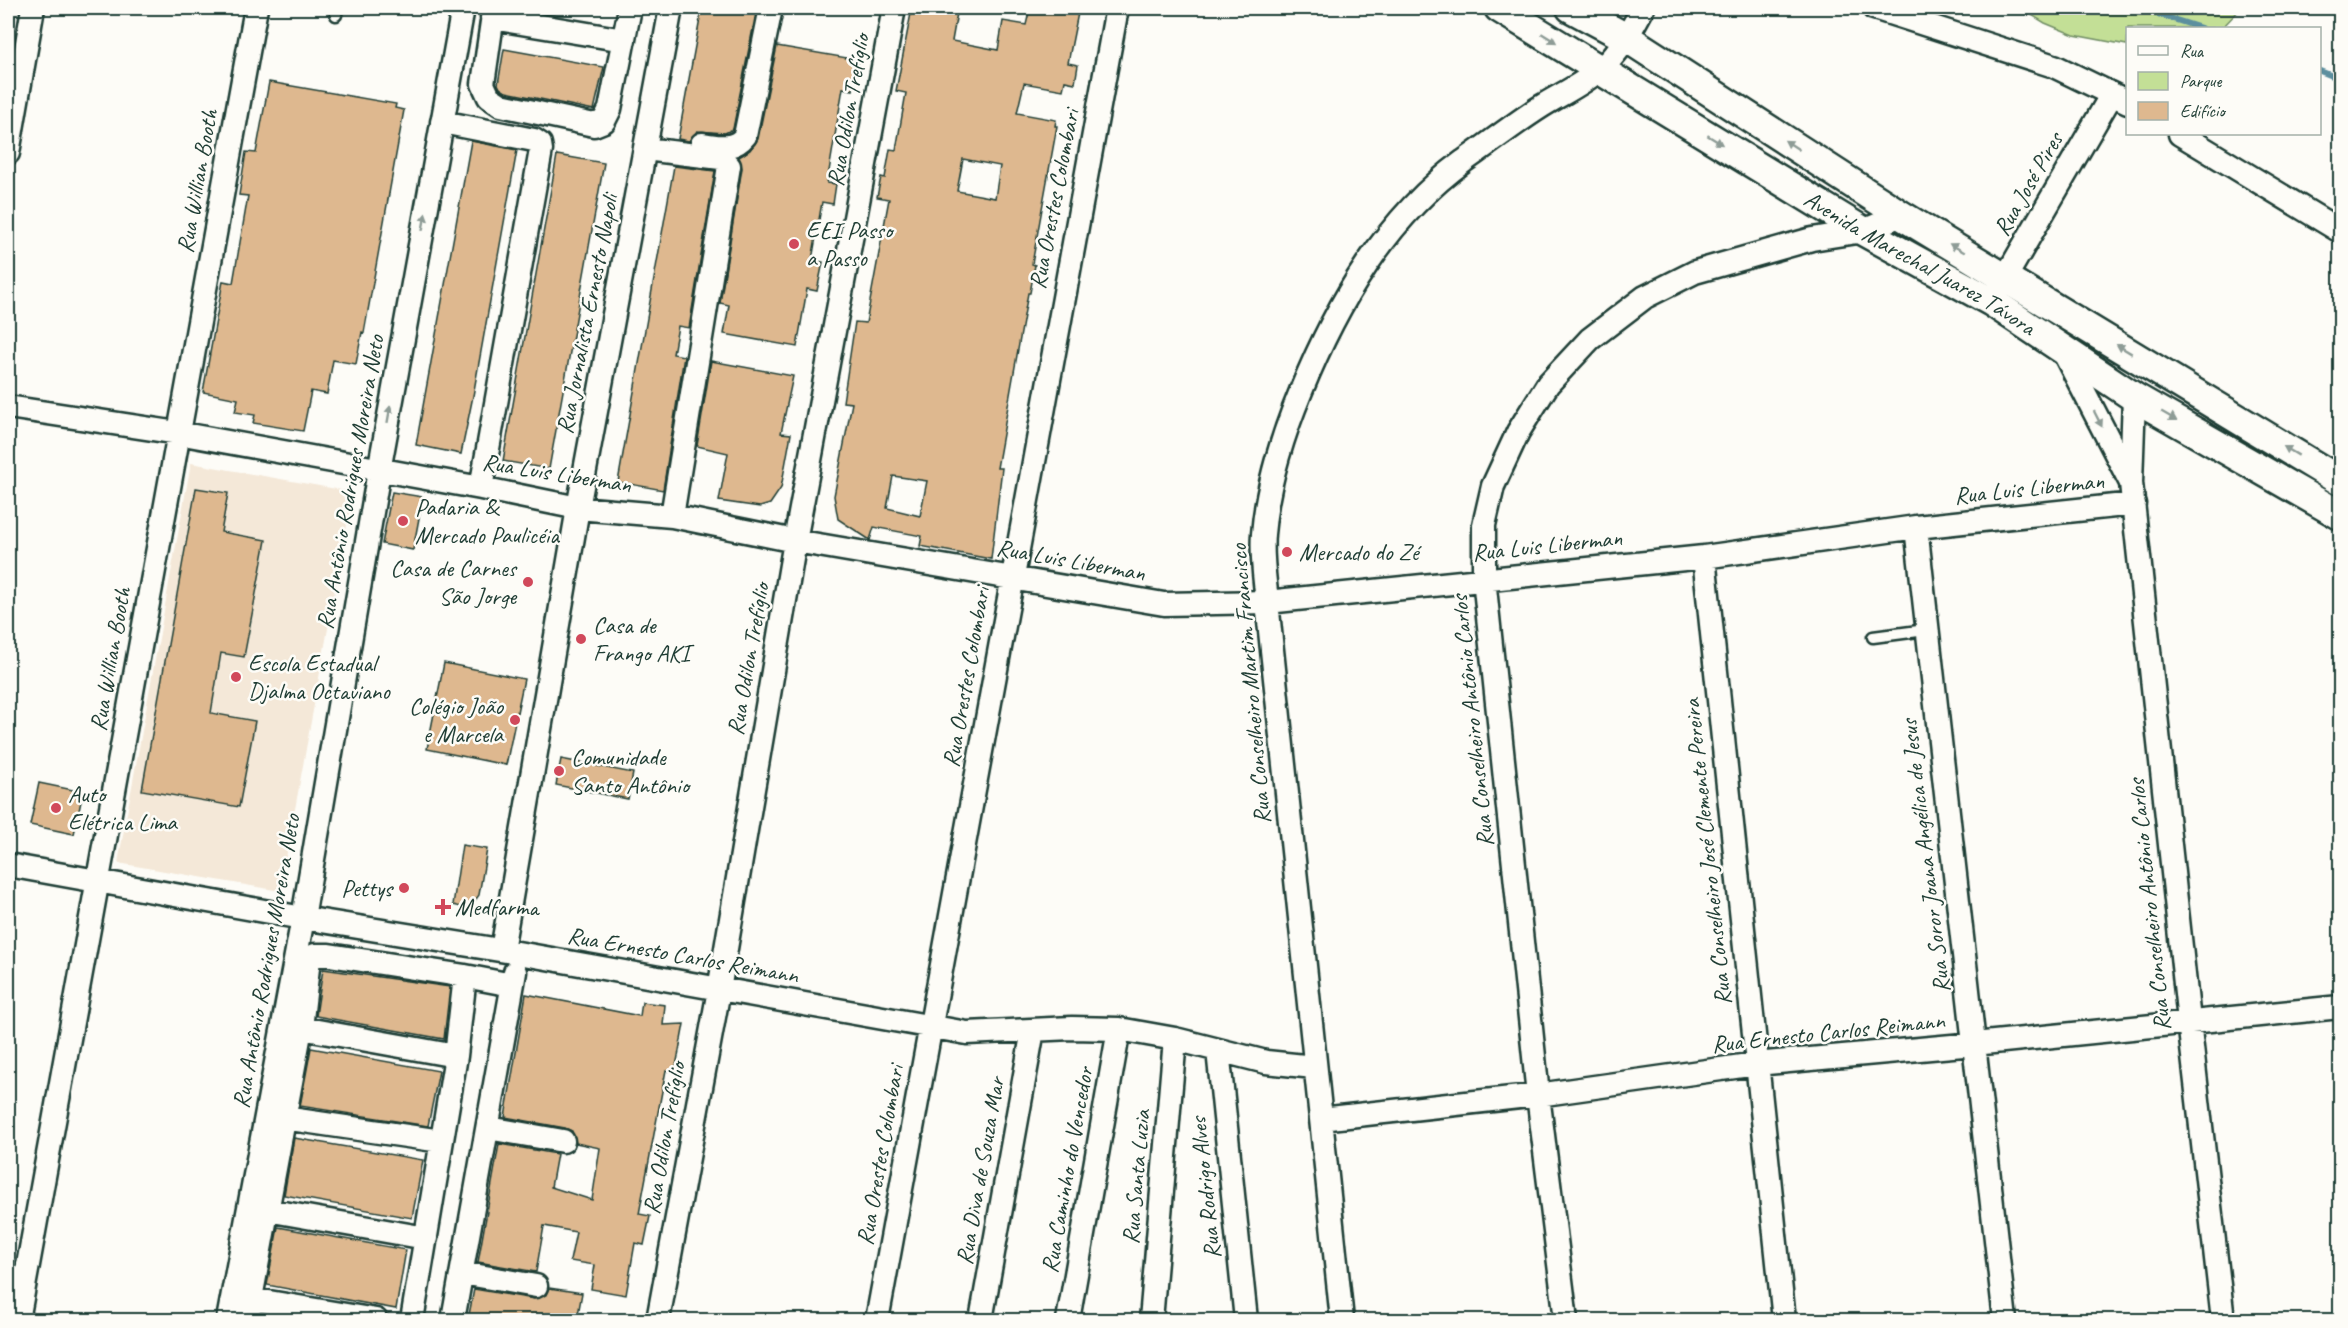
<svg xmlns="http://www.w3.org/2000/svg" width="2348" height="1328" viewBox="0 0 2348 1328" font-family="Caveat,sans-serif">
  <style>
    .built { fill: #f4e8d8 }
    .green { fill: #c3df96; stroke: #718e65; stroke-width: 1.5 }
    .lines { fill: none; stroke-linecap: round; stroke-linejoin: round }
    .stream { stroke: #5b8f9e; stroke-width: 6 }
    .building { fill: #deb88f; stroke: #1f3d34; stroke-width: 1.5; fill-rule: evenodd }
    .service-casing { stroke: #1f3d34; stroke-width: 15 }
    .minor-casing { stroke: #1f3d34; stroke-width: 27 }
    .tertiary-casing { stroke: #1f3d34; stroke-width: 33 }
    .service { stroke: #fdfcf7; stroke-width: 10 }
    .minor { stroke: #fdfcf7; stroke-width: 22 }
    .tertiary { stroke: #fdfcf7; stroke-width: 28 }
    .oneway { fill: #8e9c96 }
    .poi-dot { fill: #d1495b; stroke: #fdfcf7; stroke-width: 2 }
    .labels { text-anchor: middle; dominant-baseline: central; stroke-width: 5; stroke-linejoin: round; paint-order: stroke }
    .street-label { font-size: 24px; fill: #1f3d34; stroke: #fdfcf7 }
    .poi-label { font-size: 24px; fill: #1f3d34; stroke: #fdfcf7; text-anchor: start }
  </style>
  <rect width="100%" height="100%" fill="#fdfcf7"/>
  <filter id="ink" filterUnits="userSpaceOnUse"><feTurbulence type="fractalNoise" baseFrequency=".0167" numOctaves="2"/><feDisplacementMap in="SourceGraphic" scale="12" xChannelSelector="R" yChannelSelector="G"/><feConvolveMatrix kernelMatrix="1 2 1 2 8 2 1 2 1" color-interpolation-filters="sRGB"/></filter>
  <g filter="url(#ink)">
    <path class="built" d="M191 463 353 492 280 891 118 863Z"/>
    <path class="green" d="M2020 8H2241L2222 28H2128L2127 45 2074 35 2045 23Z"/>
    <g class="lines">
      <path class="stream" d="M2139 8 2201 28
        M2320 71 2340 79"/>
    </g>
    <path class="building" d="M702 8H753L752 12 756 13 733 129 725 133 697 131 689 141 678 139Z
      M912 8H954L953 12 957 13 952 41 998 50 1003 21 1026 25 1030 8H1079L1068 63 1078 65 1075 83 1065 81 1063 90 1024 83 1017 113 1056 120 1055 126H1057L1032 264 1035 265 1030 293H1028L997 468H1002L991 559 920 546 922 536 874 527 870 540 838 519 834 496 852 403 843 402 855 322 866 323 889 199 877 197 881 177 885 178 890 149 896 150 906 93 896 91ZM963 159 1000 166 995 198 957 191ZM893 476 927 481 920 516 887 508Z
      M777 46 859 60 853 90 843 88 827 183 836 184 833 204 822 202 812 260 823 262 817 291 807 289 797 347 724 334 729 305 720 303 742 168 739 157 750 150 758 139Z
      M504 49 604 67 594 110 506 92 500 88 498 84Z
      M269 82 396 104 395 108 404 110 364 333 362 332 356 364 333 360 327 394 311 391 303 431 253 423 255 415 235 412 238 399 203 392 223 281 233 283 248 196 239 195 246 152 256 153Z
      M471 141 517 150 473 396 461 454 416 445Z
      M557 155 604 163 549 469 503 461Z
      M674 166 715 171 689 328 678 326 673 354 684 356 663 490 618 482Z
      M711 361 793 376 781 433 791 434 781 488 770 504 760 507 719 501 728 453 697 446Z
      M196 488 228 493 221 532 266 540 244 657 221 653 211 713 255 721 239 807 142 790Z
      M392 492 423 497 413 550 382 544Z
      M444 663 524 679 506 765 427 749Z
      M561 759 633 773 628 799 556 785Z
      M39 783 83 792 74 834 30 825Z
      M462 845 487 849 479 895 469 909 453 905Z
      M323 969 450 987 444 1039 316 1016Z
      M526 994 640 1016 642 1002 665 1005 663 1025 684 1024 675 1072 666 1070 639 1214 650 1216 644 1245 635 1243 626 1295 591 1289 595 1265 570 1261 576 1232 544 1226 536 1272 478 1262 499 1144 557 1154 551 1187 592 1200 600 1148 576 1143 572 1131 565 1128 505 1117Z
      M311 1048 439 1071 428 1126 300 1106Z
      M294 1138 423 1160 412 1218 284 1195Z
      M278 1227 406 1250 396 1309 267 1285Z
      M549 1288 582 1293 577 1320H468L474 1289 534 1299 546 1295Z"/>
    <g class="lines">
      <defs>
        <path id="service" d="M336 15 337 8
          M1873 637 1926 630"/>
        <path id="minor" d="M494 8 483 84 489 97 501 105 594 125 604 121 610 109 630 8
          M1874 8 2054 66 2128 102
          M492 18 624 40
          M442 122 534 140 540 144 541 150 481 488
          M2180 134 2340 231
          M702 144C719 146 733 151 745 136L771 8
          M645 149 721 158 729 166 672 516
          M8 153 33 8
          M1997 292 2112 94
          M2062 349 2130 481
          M2134 397 2131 483 2189 1021 2223 1320
          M8 407 178 433 481 488 578 508 672 516 795 541 1164 604 1267 602 1704 557 1916 527 2134 504
          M1916 527 2005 1320
          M1704 557 1784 1320
          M8 865 303 918 518 953 967 1033 1072 1028 1119 1029 1175 1039 1266 1062 1314 1067
          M502 950 578 508 671 8
          M301 1028 456 1056
          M1218 1050 1246 1320
          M270 1116 441 1141
          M1321 1119 1538 1095 1756 1064 1974 1044 2340 1007
          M488 1128 563 1141
          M267 1210 426 1238
          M462 1273 536 1286
          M251 1299 376 1320
          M18 1320 256 8
          M228 1320 303 918 379 471 463 8
          M247 1320 301 1028 309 959 315 955H329L465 976
          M412 1320 456 1056 465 976 512 985
          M453 1320 515 972
          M658 1320 719 990 795 541 894 8
          M877 1320 1117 8
          M981 1320 1033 1030
          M1068 1320 1119 1029
          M1151 1320 1175 1039
          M1342 1320 1267 602C1265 580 1261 556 1263 534 1267 485 1282 437 1301 391 1337 303 1386 218 1464 161 1490 143 1515 123 1542 106 1561 94 1582 85 1599 70 1619 54 1631 30 1643 8
          M1566 1320 1538 1095 1484 578V525L1493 486 1518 432 1548 384 1590 339 1645 297 1695 272 1812 239 1863 231 1901 215"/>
        <g id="tertiary">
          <path id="s1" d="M1499 8 1863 231 1992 302 2134 397 2340 515"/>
          <path d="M1571 8 1627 38 1901 215 2340 481"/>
        </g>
      </defs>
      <use href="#service" class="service-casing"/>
      <use href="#minor" class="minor-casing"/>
      <use href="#tertiary" class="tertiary-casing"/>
      <use href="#service" class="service"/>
      <use href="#minor" class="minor"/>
      <use href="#tertiary" class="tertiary"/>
    </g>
    <defs><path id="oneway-solid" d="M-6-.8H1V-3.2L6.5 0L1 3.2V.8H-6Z" transform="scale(1.5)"/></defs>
    <g class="oneway">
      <use href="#oneway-solid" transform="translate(1549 38) rotate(32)"/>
      <use href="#oneway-solid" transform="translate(1715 140) rotate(32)"/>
      <use href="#oneway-solid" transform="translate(1792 145) rotate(-147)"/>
      <use href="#oneway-solid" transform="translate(424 222) rotate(-80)"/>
      <use href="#oneway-solid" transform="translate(1957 248) rotate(-150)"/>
      <use href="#oneway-solid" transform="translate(2124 349) rotate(-149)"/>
      <use href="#oneway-solid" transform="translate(389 414) rotate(-80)"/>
      <use href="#oneway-solid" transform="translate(2169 416) rotate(30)"/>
      <use href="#oneway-solid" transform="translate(2098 419) rotate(63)"/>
      <use href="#oneway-solid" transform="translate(2291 451) rotate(-149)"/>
    </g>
  </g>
  <g class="poi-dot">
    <circle cx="794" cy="244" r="6"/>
    <circle cx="403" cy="521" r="6"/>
    <circle cx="1287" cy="552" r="6"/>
    <circle cx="528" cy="582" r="6"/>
    <circle cx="581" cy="639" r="6"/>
    <circle cx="236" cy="677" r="6"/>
    <circle cx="515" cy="720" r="6"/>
    <circle cx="559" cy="771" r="6"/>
    <circle cx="56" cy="808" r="6"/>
    <circle cx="404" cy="888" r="6"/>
    <path d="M440 898h6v6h6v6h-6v6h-6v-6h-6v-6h6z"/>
  </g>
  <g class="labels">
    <g class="street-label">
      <text transform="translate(848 110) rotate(-80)">Rua Odilon Trefíglio</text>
      <text transform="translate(197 181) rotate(-80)">Rua Willian Booth</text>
      <text transform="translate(2028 184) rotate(-60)">Rua José Pires</text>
      <text transform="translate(1054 199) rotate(-79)">Rua Orestes Colombari</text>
      <text stroke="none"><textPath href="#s1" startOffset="492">Avenida Marechal Juarez Távora</textPath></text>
      <text transform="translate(587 314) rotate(-79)">Rua Jornalista Ernesto Napoli</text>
      <text transform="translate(557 473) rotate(9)">Rua Luis Liberman</text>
      <text transform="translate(350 482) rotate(-80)">Rua Antônio Rodrigues Moreira Neto</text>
      <text transform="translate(2029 488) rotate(-6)">Rua Luis Liberman</text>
      <text transform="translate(1547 545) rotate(-6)">Rua Luis Liberman</text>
      <text transform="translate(1071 560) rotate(10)">Rua Luis Liberman</text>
      <text transform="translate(110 659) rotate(-80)">Rua Willian Booth</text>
      <text transform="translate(748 659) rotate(-80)">Rua Odilon Trefíglio</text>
      <text transform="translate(966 677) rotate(-80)">Rua Orestes Colombari</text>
      <text transform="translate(1250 684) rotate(-95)">Rua Conselheiro Martim Francisco</text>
      <text transform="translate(1472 721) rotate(-96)">Rua Conselheiro Antônio Carlos</text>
      <text transform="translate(1707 852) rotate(-96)">Rua Conselheiro José Clemente Pereira</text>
      <text transform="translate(1925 856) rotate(-97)">Rua Soror Joana Angélica de Jesus</text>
      <text transform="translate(2149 905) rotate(-96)">Rua Conselheiro Antônio Carlos</text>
      <text transform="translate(683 955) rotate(10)">Rua Ernesto Carlos Reimann</text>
      <text transform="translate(266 961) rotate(-80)">Rua Antônio Rodrigues Moreira Neto</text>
      <text transform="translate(1828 1032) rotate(-6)">Rua Ernesto Carlos Reimann</text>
      <text transform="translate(664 1138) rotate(-80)">Rua Odilon Trefíglio</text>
      <text transform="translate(880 1155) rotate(-80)">Rua Orestes Colombari</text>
      <text transform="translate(1067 1170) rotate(-80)">Rua Caminho do Vencedor</text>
      <text transform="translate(980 1171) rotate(-80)">Rua Diva de Souza Mar</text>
      <text transform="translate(1136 1177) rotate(-85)">Rua Santa Luzia</text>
      <text transform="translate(1205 1188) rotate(-96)">Rua Rodrigo Alves</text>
    </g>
    <g class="poi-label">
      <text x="806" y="230">EEI Passo<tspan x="806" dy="28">a Passo</tspan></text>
      <text x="415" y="507">Padaria &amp;<tspan x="415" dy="28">Mercado Paulicéia</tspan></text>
      <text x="1299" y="552">Mercado do Zé</text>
      <text x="516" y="568" text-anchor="end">Casa de Carnes<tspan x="516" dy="28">São Jorge</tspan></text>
      <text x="593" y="625">Casa de<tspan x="593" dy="28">Frango AKI</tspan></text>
      <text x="248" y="663">Escola Estadual<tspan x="248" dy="28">Djalma Octaviano</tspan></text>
      <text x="503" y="706" text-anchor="end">Colégio João<tspan x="503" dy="28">e Marcela</tspan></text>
      <text x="571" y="757">Comunidade<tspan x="571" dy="28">Santo Antônio</tspan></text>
      <text x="68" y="794">Auto<tspan x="68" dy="28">Elétrica Lima</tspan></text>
      <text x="392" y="888" text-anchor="end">Pettys</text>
      <text x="455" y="907">Medfarma</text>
    </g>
  </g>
  <rect width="2348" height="1328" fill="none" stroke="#fdfcf7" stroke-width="30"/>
  <rect x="15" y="15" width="2318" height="1298" fill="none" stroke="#1f3d34" stroke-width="2" filter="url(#ink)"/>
  <rect x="2126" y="27" width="195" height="108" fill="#fdfcf7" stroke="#a4b0a9" stroke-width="1.5"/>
  <rect x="2138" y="46" width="30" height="9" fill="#fdfcf7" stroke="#a4b0a9" stroke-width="1.5"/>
  <text x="2180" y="57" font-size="18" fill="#1f3d34">Rua</text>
  <rect x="2138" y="72" width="30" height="18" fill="#c3df96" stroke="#a4b0a9" stroke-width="1.5"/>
  <text x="2180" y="87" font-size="18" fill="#1f3d34">Parque</text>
  <rect x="2138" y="102" width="30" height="18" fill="#deb88f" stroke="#a4b0a9" stroke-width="1.5"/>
  <text x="2180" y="117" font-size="18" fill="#1f3d34">Edifício</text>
</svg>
